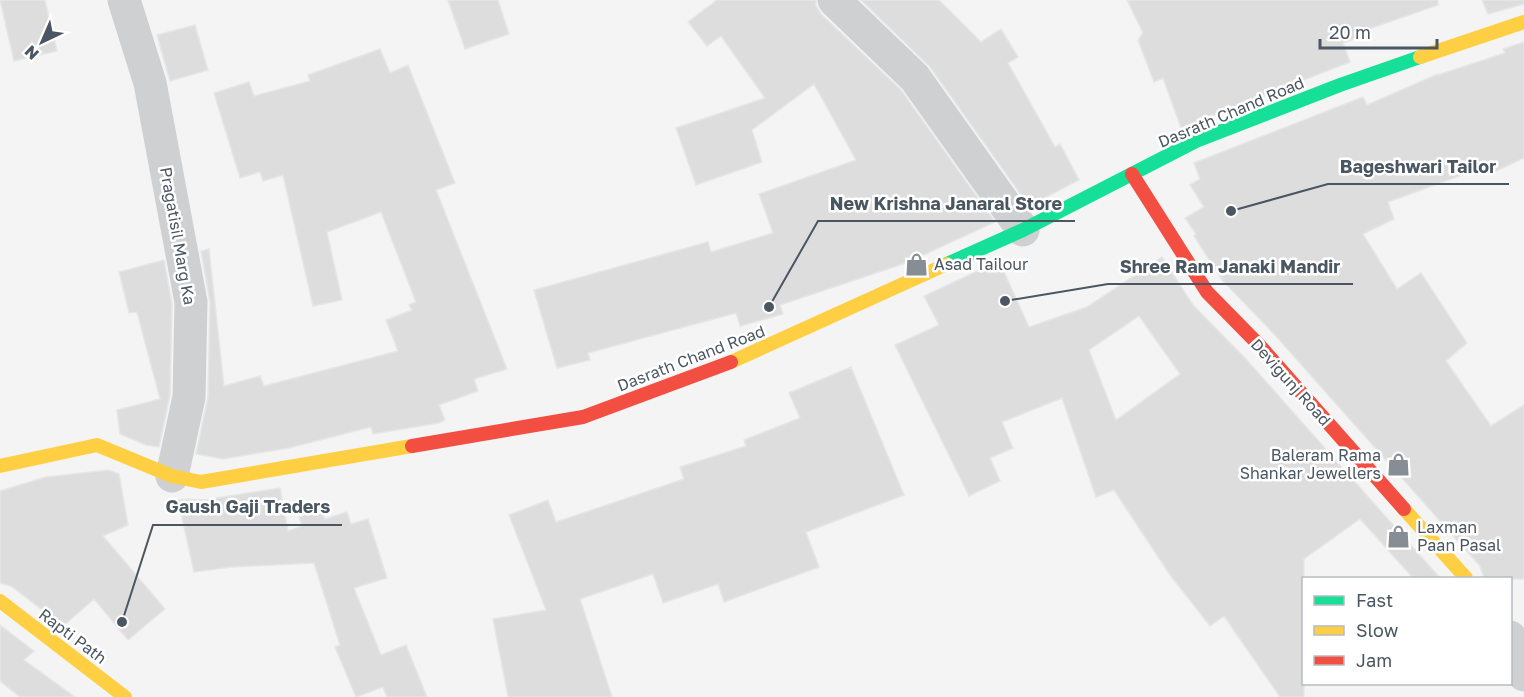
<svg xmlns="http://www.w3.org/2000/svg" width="1524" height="697" viewBox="0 0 1524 697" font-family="'Golos Text',sans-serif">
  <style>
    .building { fill: #ddddde; stroke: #e5e6e7; stroke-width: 1.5; fill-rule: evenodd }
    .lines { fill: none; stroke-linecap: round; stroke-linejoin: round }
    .street { stroke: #ced0d2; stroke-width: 33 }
    .fast { stroke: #16e098; stroke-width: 14 }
    .slow { stroke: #ffcf43; stroke-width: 14 }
    .jam { stroke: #f24e42; stroke-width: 14 }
    .labels { text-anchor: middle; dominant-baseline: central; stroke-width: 5; stroke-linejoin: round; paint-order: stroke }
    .street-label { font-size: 16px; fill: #4a5661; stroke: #fff }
    .poi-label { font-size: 16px; fill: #4a5661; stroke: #fff; text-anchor: start }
    .leader { fill: none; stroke: #4a5661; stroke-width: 2 }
    .callout-dot { fill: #4a5661; stroke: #fff; stroke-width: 2 }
    .callout-label { font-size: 18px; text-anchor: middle; font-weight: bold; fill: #4a5661; stroke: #fff; stroke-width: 5; stroke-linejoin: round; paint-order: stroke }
  </style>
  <rect width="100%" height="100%" fill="#f4f4f4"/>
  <path class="building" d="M0 0H45L57 51 14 61Z
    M448 0H498L509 34 465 49Z
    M717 0H816V6L821 14 901 90 995 222 906 263 780 305 783 314 740 326 736 313 588 353 590 360 557 368 534 290 708 242 711 252 773 233 759 194 856 160 814 84 752 130 762 162 696 185 676 128 765 98 721 36 707 46 688 22Z
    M861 0H939L981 42 1001 29 1018 57 1008 63 1055 147 1060 144 1079 180 1029 206 930 67Z
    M1127 0H1438V5L1360 32 1361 36 1343 43 1350 62 1181 128 1163 78 1154 82 1138 40 1143 33Z
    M1482 0H1524V4L1488 14Z
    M195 25 208 70 170 81 157 35Z
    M1524 42V158L1490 174 1487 166 1388 202 1394 219 1363 234 1397 289 1421 273 1467 343 1446 361 1491 426 1524 405V579H1484L1480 566 1274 334 1222 280 1194 236 1196 234 1185 218 1204 207 1190 185 1200 179 1194 163 1363 97 1367 105 1438 74V75L1505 53 1503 49Z
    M380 49 390 73 408 65 455 183 436 190 507 369 474 379 478 391 439 405 445 420 439 423 373 434 371 427 289 448 223 459 196 454 208 397 210 302 201 251 209 249 224 386 260 376 264 386 398 351 386 320 412 310 409 305 416 302 381 212 327 232 342 300 313 306 283 175 263 181 260 172 240 178 214 93 249 82 254 96 310 81 308 75Z
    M1162 257 1193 305 1246 359 1441 579H1414L1360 519 1304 559V697H1280L1224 616 1210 626 1170 575 1114 490 1096 497 1062 398 1002 422 1013 448 990 458 1000 481 969 496 895 345 939 325 924 296 999 261 1029 327 1087 307ZM1139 316 1180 374 1116 420 1089 350Z
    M164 260 172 304 170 395 159 447 146 445 120 434 117 410 160 399 137 312 129 313 119 272Z
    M851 367 904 495 806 532 819 567 724 602 718 584 663 603 653 574 580 599 612 697H508L493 619 546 610 509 515 548 500 556 522 684 479 680 467 746 446 744 440 800 418 789 393Z
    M109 470 119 474 128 525 103 536 165 609 128 640 94 599 63 626 11 586 0 583V491L46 477Z
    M280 488 288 531 302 526 299 517 321 509 325 519 347 512 351 524 368 519 387 578 354 588 381 655 406 645 427 697H387L383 687 356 697 335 647 340 645 314 563 232 567 194 572 178 500 189 499 204 500Z
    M0 625 34 651 24 660 75 697H20L0 681Z"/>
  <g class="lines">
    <path class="street" d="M124 0 150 83 191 302 189 397 172 476
      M834 0 915 78 1023 230
      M1510 637 1524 675"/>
    <path class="fast" d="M947 264 1023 230 1196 141 1340 85 1420 57"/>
    <path class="slow" d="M1420 57 1524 22
      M731 362 947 264
      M0 466 97 445 172 476 201 482 412 446
      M1404 509 1466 578
      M0 601 125 697"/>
    <path class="jam" d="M1132 174 1207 292 1260 346 1404 509
      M412 446 583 417 731 362"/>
  </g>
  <defs>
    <symbol id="shop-bare" viewBox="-9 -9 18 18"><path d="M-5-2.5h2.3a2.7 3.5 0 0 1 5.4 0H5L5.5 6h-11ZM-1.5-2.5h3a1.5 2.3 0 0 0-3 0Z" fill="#868d94" stroke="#fff" stroke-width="2.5" paint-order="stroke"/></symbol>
  </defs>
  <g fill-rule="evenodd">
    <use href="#shop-bare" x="900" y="248" width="33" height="33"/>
    <use href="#shop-bare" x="1382" y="448" width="33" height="33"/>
    <use href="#shop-bare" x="1382" y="520" width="33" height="33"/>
  </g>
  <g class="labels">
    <g class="street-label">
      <text transform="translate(1231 112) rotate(-23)">Dasrath Chand Road</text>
      <text transform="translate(178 236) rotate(80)">Pragatisil Marg Ka</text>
      <text transform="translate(691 358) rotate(-21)">Dasrath Chand Road</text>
      <text transform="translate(1291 382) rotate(48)">Devigunj Road</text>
      <text transform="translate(73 636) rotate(37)">Rapti Path</text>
    </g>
    <g class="poi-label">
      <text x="934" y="264">Asad Tailour</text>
      <text x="1381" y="455" text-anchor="end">Baleram Rama<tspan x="1381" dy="18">Shankar Jewellers</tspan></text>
      <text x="1417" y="527">Laxman<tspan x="1417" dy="18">Paan Pasal</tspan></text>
    </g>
  </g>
  <path class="leader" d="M1231 211L1328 184H1509M769 307L818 221H1075M1005 301L1108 284H1353M122 622L153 525H342"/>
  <g class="callout-dot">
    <circle cx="1231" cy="211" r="6"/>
    <circle cx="769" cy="307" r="6"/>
    <circle cx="1005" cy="301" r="6"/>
    <circle cx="122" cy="622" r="6"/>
  </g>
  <g class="callout-label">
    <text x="1418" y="173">Bageshwari Tailor</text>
    <text x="946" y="210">New Krishna Janaral Store</text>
    <text x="1230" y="273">Shree Ram Janaki Mandir</text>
    <text x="248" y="513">Gaush Gaji Traders</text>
  </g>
  <rect x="1302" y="577" width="210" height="108" fill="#ffffff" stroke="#b7bbc0" stroke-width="1.5"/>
  <rect x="1314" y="596" width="30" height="9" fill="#16e098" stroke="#b7bbc0" stroke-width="1.5"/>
  <text x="1356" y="607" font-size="18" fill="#4a5661">Fast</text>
  <rect x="1314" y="626" width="30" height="9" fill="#ffcf43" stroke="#b7bbc0" stroke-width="1.5"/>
  <text x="1356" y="637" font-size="18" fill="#4a5661">Slow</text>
  <rect x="1314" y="656" width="30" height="9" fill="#f24e42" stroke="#b7bbc0" stroke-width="1.5"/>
  <text x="1356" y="667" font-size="18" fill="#4a5661">Jam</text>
  <g transform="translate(42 42) rotate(224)" stroke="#ffffff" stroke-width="4.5" paint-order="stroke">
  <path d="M0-4.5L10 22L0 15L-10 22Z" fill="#4a5661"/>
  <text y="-9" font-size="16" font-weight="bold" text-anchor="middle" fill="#4a5661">N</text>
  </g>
  <path d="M1320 39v9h117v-9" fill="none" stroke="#4a5661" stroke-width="3"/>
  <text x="1329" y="39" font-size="18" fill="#4a5661" stroke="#ffffff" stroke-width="4.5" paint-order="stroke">20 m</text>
</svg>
